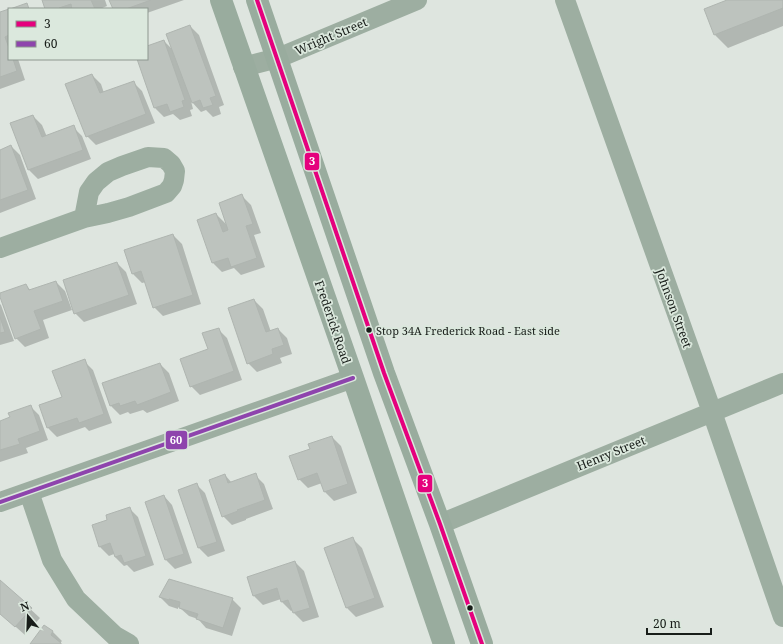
<svg xmlns="http://www.w3.org/2000/svg" width="783" height="644" viewBox="0 0 783 644" font-family="'Noto Serif',serif">
  <style>
    .shadow { fill: #0003 }
    .building { fill: #bdc3be; stroke: #afb5b0 }
    .lines { fill: none; stroke-linecap: round; stroke-linejoin: round }
    .street { stroke: #9daea1; stroke-width: 20 }
    .secondary { stroke: #99ac9e; stroke-width: 22 }
    .bus-1-casing { stroke: #dbe8dd; stroke-width: 7 }
    .bus-2-casing { stroke: #dbe8dd; stroke-width: 7 }
    .bus-1 { stroke: #e5007d; stroke-width: 4 }
    .bus-2 { stroke: #8e44ad; stroke-width: 4 }
    .bus-dot { fill: #181d19; stroke: #dbe8dd; stroke-width: 1.5 }
    .labels { text-anchor: middle; dominant-baseline: central; stroke-width: 3.5; stroke-linejoin: round; paint-order: stroke }
    .bus-label { font-size: 11px; fill: #181d19; stroke: #dbe8dd; text-anchor: start }
    .street-label { font-size: 12px; fill: #181d19; stroke: #dbe8dd }
    .line-badge { stroke: #dbe8dd; stroke-width: 1.5 }
    .badge-label { font-size: 11px; text-anchor: middle; font-weight: bold; fill: #fff }
  </style>
  <rect width="100%" height="100%" fill="#dee5df"/>
  <path class="shadow" d="M43 0H105L107 6 100 9H47Z
    M110 0H184L147 13V9H114Z
    M729 0H783V26L728 48 715 35Z
    M9 10V59H18L25 80 0 89V14Z
    M190 26 199 35 224 105 219 107 221 114 213 117 206 110 201 112 191 101 193 109 190 110 192 116 180 120 173 114 164 117 155 108 138 59H147V47L164 41 174 51Z
    M92 75 101 84 104 93 133 82 142 91 155 123 96 145 87 136Z
    M33 116 42 125 47 137 73 127 82 136 91 159 38 179 29 170 12 124Z
    M11 146 20 155 36 199 0 213V151Z
    M242 196 251 205 261 233 254 235 265 267 241 275 234 268 222 272 213 263 198 220 216 214 228 226Z
    M173 235 182 244 201 304 163 316 154 307 146 282 142 283 133 274 125 251Z
    M117 263 126 272 137 304 84 322 75 313Z
    M56 282 65 291 72 310 43 320 49 338 25 347 16 338 0 294 26 285 31 291Z
    M254 300 263 309 271 332 278 329 287 338 292 354 280 358 282 363 257 372 248 363Z
    M0 304 1 305 14 341 0 345Z
    M218 329 227 338 242 380 200 395 191 386Z
    M84 361 93 370 112 423 89 431 85 427 57 437 48 428 63 397Z
    M160 364 169 373 179 401 147 413 143 410 130 414 128 412 120 415 111 406 103 384Z
    M30 406 39 415 48 440 26 448 28 453 0 462V422L11 418Z
    M332 437 341 446 357 493 334 501 325 492 322 483 308 488 299 479 311 450Z
    M225 475 232 483 255 475 264 484 273 509 246 519V520L232 525 223 516Z
    M196 484 205 493 225 551 208 557 199 548 179 490Z
    M164 496 172 505 192 563 175 569 166 560Z
    M129 508 138 517 154 565 134 572 127 565 124 566 115 557 114 554 109 556 100 547 109 521Z
    M353 539 362 548 384 607 356 617 347 608 325 549Z
    M295 562 304 571 319 617 303 622 294 613 293 610 291 611 282 602 281 599 263 605 254 596 248 577Z
    M170 580 232 599 241 608 232 636 206 628 198 619 189 616 180 608 178 607V609L169 606 160 597Z
    M0 581 40 618 25 635 0 613Z
    M44 626 53 632 62 641 60 643 61 644H31Z"/>
  <path class="building" d="M42 0H91L95 9H72L71 4 59 8 60 9H45Z
    M109 0H151L126 9H113Z
    M727 0H783V8L714 35 704 9Z
    M27 3 29 9H10Z
    M9 9V35L5 37 9 48V59H13L17 71 0 77V12Z
    M190 25 216 96 210 98 213 105 203 108 200 100 192 103 166 34Z
    M164 40 185 100 182 101 184 107 170 112 167 104 154 108 137 59H147V46Z
    M92 74 100 93 134 81 146 114 86 137 65 84Z
    M33 115 42 137 74 125 83 150 28 170 10 123Z
    M11 145 28 190 0 200V150Z
    M242 194 253 224 246 226 257 258 231 267 228 258 212 263 197 220 216 213 223 232 228 230 219 203Z
    M173 234 193 295 153 308 141 271 132 274 124 250Z
    M117 262 129 295 74 314 63 280Z
    M56 281 63 301 34 311 41 329 15 339 0 297V293L26 284 29 290Z
    M254 299 266 332 278 328 284 345 272 349 273 354 247 364 228 308Z
    M0 317 5 332 0 333Z
    M219 328 234 371 190 387 180 359 208 349 202 333Z
    M85 359 104 414 79 423 77 418 47 428 39 405 62 397 52 371Z
    M160 363 171 392 137 405 135 401 120 406 119 403 110 406 102 383Z
    M31 405 40 431 18 439 20 444 0 450V421L10 417 8 413Z
    M332 436 348 484 324 492 317 473 298 480 289 456 310 449 308 444Z
    M256 473 265 500 237 510 238 511 222 517 209 480 225 474 228 483Z
    M197 483 217 542 198 548 178 490Z
    M164 495 184 554 165 560 145 502Z
    M130 507 146 556 124 563 121 555 115 557 110 543 99 547 92 525 107 520 106 515Z
    M353 537 375 598 346 608 324 548Z
    M295 561 310 608 293 613 288 600 281 602 277 588 253 596 247 577Z
    M169 579 233 598 223 628 196 619 198 614 179 608 180 602 169 599V600L159 597Z
    M0 580 32 608 15 627 0 614Z
    M44 625 53 631 51 635 61 643V644H30Z"/>
  <g class="lines">
    <path class="street" d="M565 0 712 412 783 617
      M243 67 278 58 417 0
      M0 248 84 218 108 213 129 207 166 193 172 186 174 180 175 171 171 164 164 158 148 157 122 166 108 172 96 182 89 192 84 218
      M29 492 52 560 76 599 115 636 129 644
      M0 502 353 378
      M440 524 783 383"/>
    <path class="secondary" d="M221 0 353 378 444 644
      M257 0 384 373 440 524 482 644"/>
    <defs>
      <path id="bus-1" d="M257 0 384 373 440 524 482 644"/>
      <path id="bus-2" d="M0 502 353 378"/>
    </defs>
    <use href="#bus-1" class="bus-1-casing"/>
    <use href="#bus-2" class="bus-2-casing"/>
    <use href="#bus-1" class="bus-1"/>
    <use href="#bus-2" class="bus-2"/>
  </g>
  <g class="bus-dot">
    <circle cx="369" cy="330" r="3.5"/>
    <circle cx="470" cy="608" r="3.5"/>
  </g>
  <g class="labels">
    <g class="bus-label">
      <text x="376" y="330">Stop 34A Frederick Road - East side</text>
    </g>
    <g class="street-label">
      <text transform="translate(331 36) rotate(-23)">Wright Street</text>
      <text transform="translate(674 308) rotate(70)">Johnson Street</text>
      <text transform="translate(333 322) rotate(71)">Frederick Road</text>
      <text transform="translate(611 453) rotate(-22)">Henry Street</text>
    </g>
  </g>
  <g class="line-badge">
    <rect x="304" y="152" width="16" height="19" rx="4" fill="#e5007d"/>
    <rect x="165" y="430" width="23" height="20" rx="4" fill="#8e44ad"/>
    <rect x="417" y="474" width="16" height="19" rx="4" fill="#e5007d"/>
  </g>
  <g class="badge-label">
    <text x="312" y="165">3</text>
    <text x="176" y="444">60</text>
    <text x="425" y="487">3</text>
  </g>
  <rect x="8" y="8" width="140" height="52" fill="#dbe8dd" stroke="#8d978f"/>
  <rect x="16" y="21" width="20" height="6" fill="#e5007d" stroke="#8d978f"/>
  <text x="44" y="28" font-size="12" fill="#181d19">3</text>
  <rect x="16" y="41" width="20" height="6" fill="#8e44ad" stroke="#8d978f"/>
  <text x="44" y="48" font-size="12" fill="#181d19">60</text>
  <g transform="translate(28 616) rotate(341)" stroke="#dbe8dd" stroke-width="3" paint-order="stroke">
  <path d="M0-3L7 15L0 10L-7 15Z" fill="#181d19"/>
  <text y="-6" font-size="11" font-weight="bold" text-anchor="middle" fill="#181d19">N</text>
  </g>
  <path d="M647 628v6h64v-6" fill="none" stroke="#181d19" stroke-width="2"/>
  <text x="653" y="628" font-size="12" fill="#181d19" stroke="#dbe8dd" stroke-width="3" paint-order="stroke">20 m</text>
</svg>
